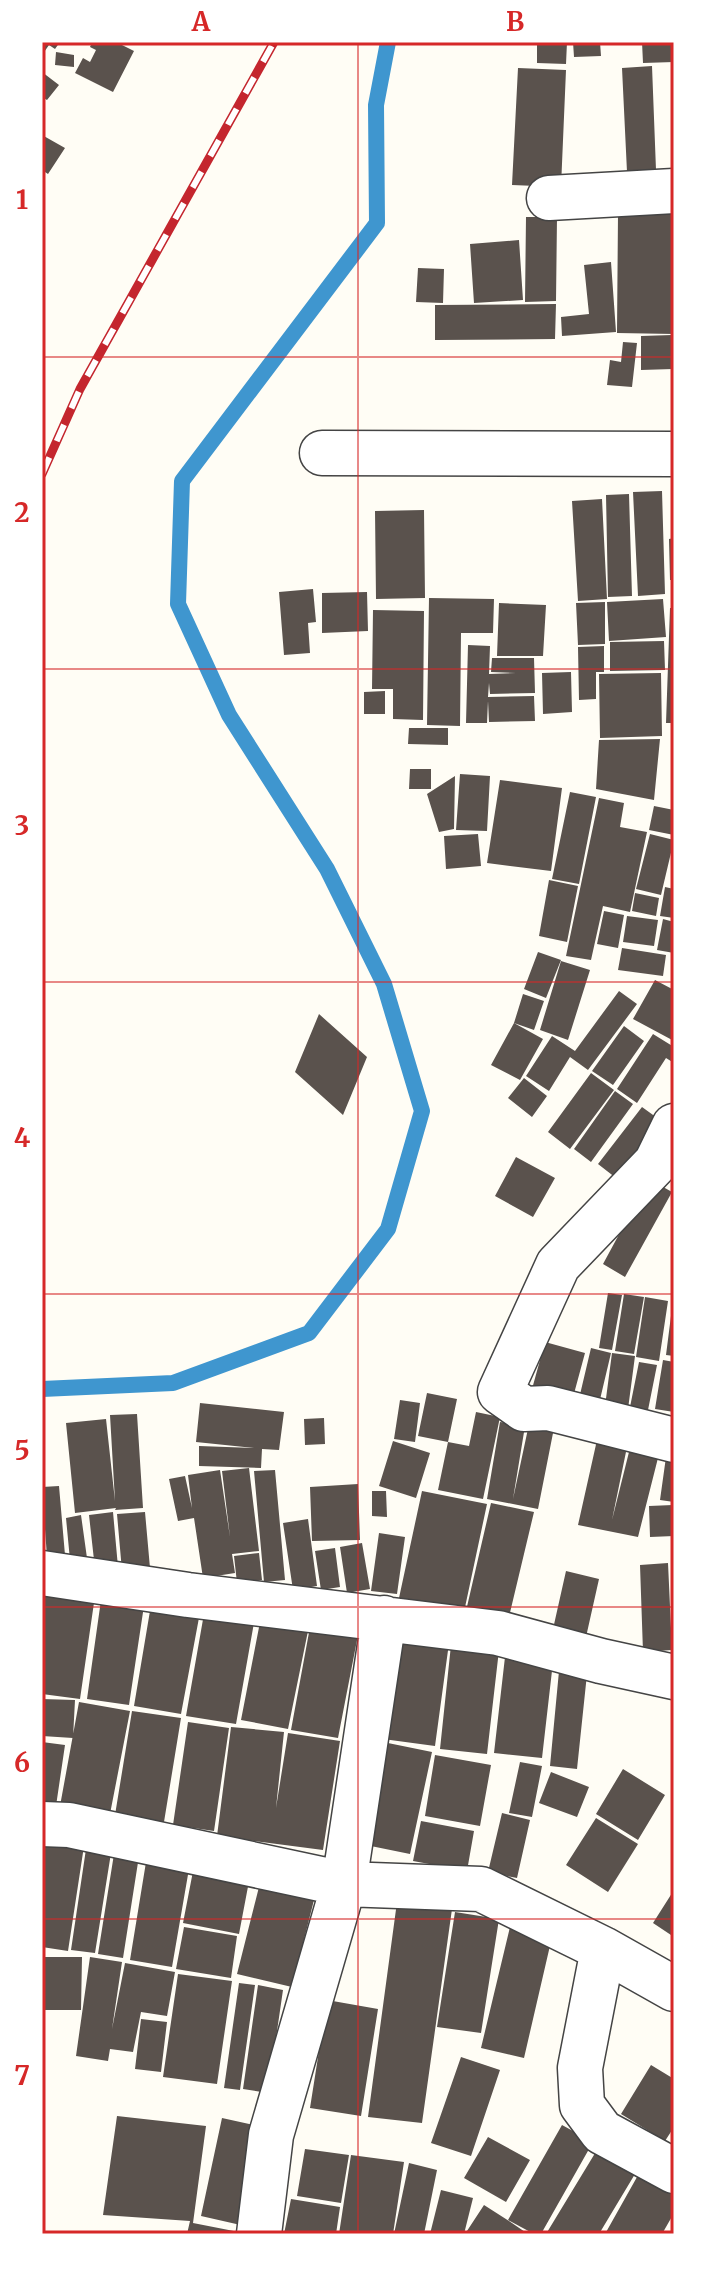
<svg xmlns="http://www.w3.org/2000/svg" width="716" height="2276" viewBox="0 0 716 2276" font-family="Merriweather,serif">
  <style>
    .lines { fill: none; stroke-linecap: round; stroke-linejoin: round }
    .stream { stroke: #3f96cf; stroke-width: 16 }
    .building { fill: #5a524d }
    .minor-casing { stroke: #444; stroke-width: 47 }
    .minor { stroke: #fff; stroke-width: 44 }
    .rail-casing { stroke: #c4262e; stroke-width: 9 }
    .rail { stroke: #fff; stroke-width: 6; stroke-dasharray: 18; stroke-linecap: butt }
    .grid { fill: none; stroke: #d62828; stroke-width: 2; stroke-opacity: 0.55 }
    .neatline { fill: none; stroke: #d62828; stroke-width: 3 }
    .grid-label { font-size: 26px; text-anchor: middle; font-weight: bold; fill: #d62828 }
  </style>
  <rect width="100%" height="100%" fill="#fffdf5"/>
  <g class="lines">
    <path class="stream" d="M42 1389 173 1383 309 1333 388 1229 422 1111 384 984 327 869 229 715 178 604 182 481 377 223 376 105 388 42"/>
  </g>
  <path class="building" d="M42 42H60L55 49 49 45 42 55Z
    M92 42H116L134 51 113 92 75 73 83 58 90 62 96 50 90 47Z
    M537 42H567L566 64 537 63Z
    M573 42H600L601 56 574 57Z
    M642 42H674V62L643 63Z
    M56 52 74 55V67L55 65Z
    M652 66 656 170 627 172 622 68Z
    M518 68 566 70 561 187 512 185Z
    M42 72 59 85 47 100 42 97Z
    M42 135 65 148 48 174 42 170Z
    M618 214H674V334L617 333Z
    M526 217H557L556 301 525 302Z
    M519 240 523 300 474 303 470 244Z
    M611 262 616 332 562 336 561 317 589 314 584 265Z
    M418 268 444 269 443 303 416 302Z
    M556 304 555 339 435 340V305Z
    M672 335 673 369 641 370V336Z
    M623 342 637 343 632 387 607 385 610 360 621 362Z
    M662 491 665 594 638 596 633 492Z
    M629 494 632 596 608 597 606 495Z
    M602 499 607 599 578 601 572 501Z
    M424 510 425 598 376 599 375 511Z
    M674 538V580H670L669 539Z
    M313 589 316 622 308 623 310 653 284 655 279 592Z
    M367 592 368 631 322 633V593Z
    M429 598 494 599 493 633H461L460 726 427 725Z
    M663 599 666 637 609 641 607 602Z
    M605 602V644L578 645 576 603Z
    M499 603 546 605 543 656H497Z
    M670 608H674V723H666Z
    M373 610 424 611 423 720 393 719V689H372Z
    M664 641 665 670 610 671V642Z
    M468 645 490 646 489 674 516 673 491 672 492 658H534L535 693 490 694 489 683 488 697 534 696 535 721 489 722 488 701 487 723H466Z
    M604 646V672H596V699L579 700 578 647Z
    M571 672 572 712 543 714 542 673Z
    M661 673 662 736 600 738 599 674Z
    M385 691V714H364V692Z
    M409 728H448V745L408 744Z
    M660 739 654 800 596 789 599 740Z
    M410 769H431V789H409Z
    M460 774 490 776 487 831 456 830Z
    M455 776 454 829 439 832 427 794Z
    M500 780 562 788 551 871 487 863Z
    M570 792 596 797 579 884 552 879Z
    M599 798 624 803 620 827 647 832 630 912 603 906 591 960 566 956Z
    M654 806 674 810V835L649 830Z
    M478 834 481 866 446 869 444 836Z
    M650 834 674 840 661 895 636 889Z
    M549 880 578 886 567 942 539 936Z
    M665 887 674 889V918L660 916Z
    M635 893 659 898 656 916 632 911Z
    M604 911 624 915 618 948 597 944Z
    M627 916 658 920 654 946 623 942Z
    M663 919 674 922V953L657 950Z
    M622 948 666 955 663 976 618 970Z
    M538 952 561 960 546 998 524 989Z
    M561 961 590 970 568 1040 540 1030Z
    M655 980 674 990V1041L633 1019Z
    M619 991 637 1004 588 1070 570 1057 549 1091 526 1076 552 1036 575 1051Z
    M523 994 544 1001 534 1030 514 1023Z
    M319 1014 367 1057 343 1115 295 1072Z
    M514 1023 543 1039 520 1080 491 1065Z
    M624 1026 644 1041 613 1085 592 1071Z
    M653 1034 674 1047V1063L666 1058 637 1103 617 1089Z
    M591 1073 614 1090 570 1149 548 1132Z
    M524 1078 547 1096 532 1117 508 1098Z
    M615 1091 633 1104 591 1162 574 1149Z
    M642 1107 660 1120 616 1178 598 1164Z
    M516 1157 555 1178 533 1217 495 1196Z
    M649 1179 672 1192 625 1277 603 1264Z
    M608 1293 622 1295 612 1350 599 1348Z
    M624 1294 644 1297 634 1354 615 1351Z
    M645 1297 668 1301 659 1361 636 1357Z
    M672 1308 674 1309V1356L666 1355Z
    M545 1342 585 1353 572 1401 532 1389Z
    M591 1348 611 1353 598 1408 578 1403Z
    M612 1353 635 1356 628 1409 605 1406Z
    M663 1360 674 1362V1412L655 1409Z
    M639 1362 657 1365 647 1415 629 1412Z
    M427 1393 457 1399 448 1442 418 1436Z
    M400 1400 420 1403 415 1442 394 1439Z
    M200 1403 284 1412 279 1450 262 1449 261 1468 199 1466V1446L254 1448 196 1442Z
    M476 1412 500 1417 483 1499 438 1490 448 1442 469 1446Z
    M137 1414 143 1508 115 1510 116 1508 75 1513 66 1423 106 1419 115 1501 110 1415Z
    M324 1418 325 1444 305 1445 304 1419Z
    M500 1422 525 1426 513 1499 529 1424 554 1428 538 1509 487 1499Z
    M597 1440 627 1447 612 1520 630 1448 659 1454 638 1537 578 1525Z
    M393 1441 430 1453 416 1498 379 1486Z
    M666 1457 674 1459V1502L660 1500Z
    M249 1468 259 1551 232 1554 235 1573 203 1578 194 1518 178 1521 169 1479 185 1476 192 1508 188 1475 220 1470 230 1537 222 1471Z
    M275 1470 285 1580 264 1582 254 1471Z
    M358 1484 360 1540 312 1541 310 1487Z
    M59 1486 65 1555 47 1557 42 1487Z
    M372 1491H386L387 1517 372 1516Z
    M422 1491 487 1504 464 1612 399 1598Z
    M491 1503 534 1512 508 1621 466 1611Z
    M673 1505 674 1536 650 1537 649 1506Z
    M113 1512 118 1567 95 1569 89 1515Z
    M145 1512 150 1568 122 1571 117 1514Z
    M81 1515 87 1558 70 1560 66 1518Z
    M308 1519 317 1586 293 1590 283 1523Z
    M379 1533 405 1537 397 1594 371 1591Z
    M362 1543 370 1589 347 1593 340 1547Z
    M335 1548 340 1587 321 1590 315 1551Z
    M259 1553 262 1580 237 1583 234 1556Z
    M668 1563 672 1650 643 1652 640 1565Z
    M566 1571 599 1579 586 1637 553 1629Z
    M46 1583 96 1589 80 1699 42 1694V1610Z
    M102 1593 145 1599 129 1705 87 1699Z
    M152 1599 201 1607 181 1714 134 1706Z
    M205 1608 255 1617 236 1724 186 1716Z
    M261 1617 309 1626 288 1729 241 1720Z
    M310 1627 358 1635 338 1738 291 1730Z
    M397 1636 449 1643 435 1746 383 1739Z
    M451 1645 499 1650 487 1754 440 1749Z
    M505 1657 553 1662 542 1758 494 1753Z
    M559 1671 587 1674 577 1769 550 1766Z
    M42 1699 75 1700 73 1738 42 1736Z
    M79 1702 130 1711 110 1814 60 1806Z
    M132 1711 181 1718 164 1822 115 1815Z
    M188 1722 229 1728 214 1831 173 1825Z
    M231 1727 284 1732 276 1808 288 1733 340 1741 323 1850 217 1836Z
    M42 1742 65 1745 56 1806 42 1804Z
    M383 1742 432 1752 410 1854 361 1844Z
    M435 1755 491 1765 480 1826 425 1816Z
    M520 1762 542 1766 532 1817 509 1813Z
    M623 1769 665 1795 638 1840 596 1814Z
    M551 1772 589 1787 577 1817 539 1803Z
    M502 1813 530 1820 517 1878 488 1872Z
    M596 1818 638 1844 608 1892 566 1865Z
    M421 1821 474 1831 467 1871 413 1861Z
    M43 1840 84 1846 68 1951 42 1947Z
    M86 1849 111 1853 95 1953 71 1950Z
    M114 1854 139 1856 123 1958 98 1954Z
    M147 1856 190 1863 172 1967 130 1960Z
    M194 1866 250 1876 239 1934 183 1923Z
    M260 1883 315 1896 292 1987 237 1974Z
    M674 1890V1937L653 1923Z
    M397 1902 452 1909 422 2123 368 2117Z
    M455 1912 499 1919 481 2033 437 2027Z
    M184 1927 237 1936 231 1978 176 1969Z
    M510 1927 552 1937 524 2058 481 2048Z
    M45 1957H82L81 2010H45Z
    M90 1957 122 1962 112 2029 125 1963 175 1972 167 2016 141 2012 133 2052 110 2049 108 2061 76 2056Z
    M178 1974 232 1981 217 2084 163 2077Z
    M239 1983 255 1985 240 2090 224 2088Z
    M258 1985 283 1990 268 2093 243 2089Z
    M327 2000 378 2009 361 2116 310 2108Z
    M141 2019 167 2022 161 2072 135 2069Z
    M461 2057 500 2070 471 2156 431 2143Z
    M651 2065 674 2079V2127L665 2141 621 2114Z
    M117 2116 206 2126 193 2223 249 2234H187L190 2221 103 2215Z
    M222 2118 267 2128 245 2226 201 2216Z
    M562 2125 593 2142 541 2234H534L508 2220Z
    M488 2137 530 2160 506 2202 464 2178Z
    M600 2145 638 2169 599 2234H546Z
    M305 2149 349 2155 341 2203 297 2196Z
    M351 2155 404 2162 393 2234H339Z
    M646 2161 674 2177V2213L662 2234H605Z
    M409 2163 437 2170 424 2234H394Z
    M441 2190 473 2198 464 2234H430Z
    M291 2199 340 2207 336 2234H284Z
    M484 2205 509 2221 528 2234H465Z"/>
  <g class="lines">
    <defs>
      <path id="minor" d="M549 198 674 191
        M322 453 674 454
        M674 1126 656 1163 558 1265 500 1392 524 1409 548 1408 674 1440
        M42 1573 188 1595 498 1633 601 1661 674 1677
        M42 1824 69 1825 344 1884 481 1889 603 1949 674 1989
        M603 1949 580 2068 582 2105 602 2132 674 2171
        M259 2234 271 2135 344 1884 384 1618"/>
    </defs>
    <use href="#minor" class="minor-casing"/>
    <use href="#minor" class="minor"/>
    <defs>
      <path id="rail" d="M42 474 80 389 274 42"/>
    </defs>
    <use href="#rail" class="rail-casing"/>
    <use href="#rail" class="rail"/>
  </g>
  <path class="grid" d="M358 42V2234M42 357H674M42 669H674M42 982H674M42 1294H674M42 1607H674M42 1919H674"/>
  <rect width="716" height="2276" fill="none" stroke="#ffffff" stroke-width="88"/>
  <rect x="44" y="44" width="628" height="2188" class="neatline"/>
  <g class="grid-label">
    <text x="201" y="31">A</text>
    <text x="515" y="31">B</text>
    <text x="22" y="209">1</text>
    <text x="22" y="522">2</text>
    <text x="22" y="835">3</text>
    <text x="22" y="1147">4</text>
    <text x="22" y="1460">5</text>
    <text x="22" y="1772">6</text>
    <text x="22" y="2085">7</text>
  </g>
</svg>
